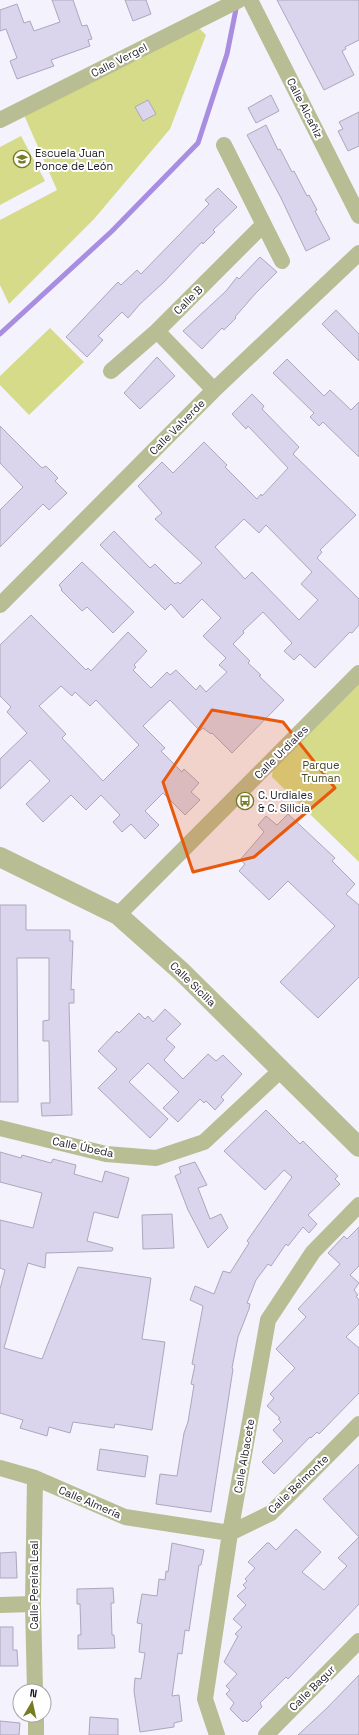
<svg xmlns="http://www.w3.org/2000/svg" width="359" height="1735" viewBox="0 0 359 1735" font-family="'Space Grotesk',sans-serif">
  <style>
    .green { fill: #d5db89 }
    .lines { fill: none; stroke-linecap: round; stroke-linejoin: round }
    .stream { stroke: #a88de1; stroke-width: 5 }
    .building { fill: #dad4ec; stroke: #ada7bd; fill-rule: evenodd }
    .minor { stroke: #b9bd94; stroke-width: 16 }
    .tertiary { stroke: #b9bd94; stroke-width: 20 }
    .marked { fill: #e8590c; fill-opacity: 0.2; stroke: #e8590c; stroke-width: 3; stroke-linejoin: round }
    .labels { text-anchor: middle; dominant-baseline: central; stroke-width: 4; stroke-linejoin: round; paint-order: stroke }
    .street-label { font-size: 11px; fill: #1e1c25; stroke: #fff }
    .poi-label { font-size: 11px; fill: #1e1c25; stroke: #fff; text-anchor: start }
    .park-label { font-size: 11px; fill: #484b22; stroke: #fff }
  </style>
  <rect width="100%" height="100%" fill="#f4f2fc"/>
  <path class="green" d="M197 26 206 35 170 129 94 219 9 304 0 285V220L57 190 24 115Z
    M21 136 45 181 0 205V147Z
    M50 328 84 362 29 415 0 385V376Z
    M359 680V862L272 777 273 764Z"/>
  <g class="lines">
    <path class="stream" d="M0 334 112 231 198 143 227 54 237 4"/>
  </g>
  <path class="building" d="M52 0H73L82 26 87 25 92 39 88 40 90 46 51 60 54 66 17 79 10 61 17 58 6 29 0 31V10L17 4 24 23 30 21 34 31 60 22Z
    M125 0H146L151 14 133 21Z
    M277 0H359V40L345 47 346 49 342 51 354 75 324 90Z
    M271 95 279 111 256 123 248 108Z
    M148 100 156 114 143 121 135 107Z
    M359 112V146L348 151 338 131 343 129 339 122Z
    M266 125 278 150 280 149 292 172 294 171 307 196 309 195 317 210 315 211 330 239 306 251 281 198 247 135Z
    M218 188 237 207 213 230 215 232 203 244 202 242 164 282 140 304 128 318 122 312 98 336 103 340 87 357 66 337 118 282 121 285 137 270 141 274 209 204 205 200Z
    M260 257 277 272 255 294 235 317 236 318 224 330 222 328 202 349 183 331 226 291 237 277 239 279Z
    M336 310 359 334V361L322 324Z
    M157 357 175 376 140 409 124 393Z
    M287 359 324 396 330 390 351 410 359 402V457L323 422 319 426 310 417 314 413 273 373Z
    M252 394 264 406 262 409 299 447 293 454 356 515 320 550 322 552 317 558 359 599V625L352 633 350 632 315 668 300 654 294 660 284 651 292 643 263 612 243 631 244 633 233 644 250 661 248 663 261 675 259 676 284 700 232 753 212 733 211 734 203 728 200 731 170 700 143 726 165 748 161 751 182 772 184 769 199 783 191 792 200 800 185 815 163 793 145 811 159 825 145 839 131 824 122 832 113 822 120 815 101 795 86 810 71 795 43 822 26 804 50 781 30 760 0 789V759L27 733 7 712 11 707 0 696V645L31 615 86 670 88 668 91 671 128 632 147 651 134 665 136 667 133 670 151 688 167 672 170 675 176 670 196 690 200 685 206 692 227 672 219 665 226 658 203 636 221 618 202 599 183 618 171 604 165 610 100 545 114 531 150 568 155 564 175 584 178 582 180 584 202 563 155 519 162 513 138 486 162 462 173 473 204 442 227 465 225 467 257 499 261 494 262 496 288 468 248 426 246 429 232 414ZM244 519 259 533 266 525 312 572 301 584 318 600 299 620 252 572 245 579 215 547ZM61 686 72 696 75 692 90 706 96 700 139 745 103 781 62 738 66 734 39 706Z
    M0 426 42 468 46 466 58 478 55 481 67 493 49 510 43 504 0 547V510L23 487 0 463Z
    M82 562 134 612 113 633 87 607 82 611 61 590 62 589 59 585Z
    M288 814 335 858 332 861 355 884 346 894 359 905V977L318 1018 280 982 335 926 288 881 269 900 239 871 245 864 240 860 264 832 258 825 266 816 277 825Z
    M0 905H26V930H70V941H73L71 990 74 989V1003H69L72 1115 42 1116 41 1103H50L49 1041H43V1021L49 1020V958H17L18 1102H0Z
    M165 1009 181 1024 166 1039 175 1047 164 1060 183 1079 208 1054 216 1061 223 1055 242 1074 221 1097 224 1100 215 1110 206 1101 204 1103 200 1099 178 1122 163 1108 179 1092 148 1063 129 1082 168 1119 150 1138 98 1088 117 1069 98 1051 117 1031 119 1033 139 1013 145 1019 148 1016 153 1022Z
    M266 1110 300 1144 303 1141 338 1176 335 1179 340 1184 308 1215 317 1224 309 1233 303 1227 288 1246 286 1244 271 1266 268 1264 256 1280 247 1303 250 1304 249 1309 238 1337 232 1368 233 1369 211 1512 156 1504 160 1474 177 1476 184 1433 188 1422 194 1385 191 1384 195 1365 192 1364 203 1306 190 1300 195 1286 214 1294 223 1271 230 1273 249 1243 247 1241 292 1177 284 1170 265 1190 224 1151Z
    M0 1152 21 1158 22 1155 51 1163 53 1159 76 1165 74 1174 102 1182 105 1171 129 1178 118 1218 94 1212 87 1241 113 1248 112 1251 46 1253 45 1268 28 1263 4 1348 42 1359 78 1267 151 1278 142 1339 165 1342 152 1430 115 1424 114 1428 73 1422 70 1433 49 1427 47 1436 20 1428 23 1420 0 1413V1289L5 1270 0 1268V1220L33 1228 42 1193 0 1182Z
    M195 1162 207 1185 198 1188 210 1219 221 1214 228 1228 208 1248 188 1210 175 1176 181 1173 179 1167Z
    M172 1214 174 1248 143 1249 142 1215Z
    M359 1227V1266L350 1275 359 1283 354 1290 358 1295 356 1296 359 1300V1324L346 1337 359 1348V1393L319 1434 317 1432 311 1438 310 1437 274 1474 262 1462 283 1441 273 1430 281 1422 278 1419 280 1418 267 1406 274 1398 270 1394 295 1368 276 1349 306 1317 298 1309 340 1264 328 1253 344 1236 347 1239Z
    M100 1449 148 1456 145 1477 97 1470Z
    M359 1464V1537L323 1499Z
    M296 1529 321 1552 302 1572 324 1590 347 1566 338 1558 359 1537V1604L288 1679 286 1677 260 1703 262 1707 247 1722 245 1720 243 1722 230 1709 234 1703 226 1694 230 1690 226 1686 237 1674 224 1662 238 1636 235 1634 242 1627 233 1619 246 1605 237 1596 246 1588 243 1585 247 1581 245 1579 255 1568 248 1562 267 1543H269L276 1550Z
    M172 1543 204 1550 201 1565H199L189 1631 185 1630 182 1654 178 1653 172 1696 179 1695 182 1721 174 1723V1727L140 1732 134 1691 135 1678 141 1679 145 1653 139 1652 142 1624 137 1623 142 1594 157 1596 159 1579 165 1580 166 1571 168 1572Z
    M16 1552 17 1578H0V1553Z
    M113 1588 114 1603H111L112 1635H114L115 1648 78 1649V1635H81L80 1604H77V1589Z
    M0 1627H13V1650H17L18 1666H0Z
    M359 1675V1735H298L327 1708Z
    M90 1717 118 1719V1735H89Z
    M0 1721 20 1723 19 1735H0Z"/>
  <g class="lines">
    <path class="minor" d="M250 0 359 216
      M0 120 239 0
      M224 145 282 261
      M157 331 214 390
      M111 371 157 331 263 225
      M0 605 214 390 359 253
      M118 915 359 673
      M0 1128 106 1154 156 1158 204 1142 281 1070
      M0 1468 35 1478 125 1517 230 1533 271 1513 359 1424
      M35 1478 33 1604 35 1691
      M0 1605 33 1604
      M36 1715V1735
      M217 1735 205 1699 230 1533 268 1320 313 1252 359 1205
      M266 1735 359 1641"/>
    <path class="tertiary" d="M0 857 118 915 182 972 359 1147"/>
  </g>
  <path class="marked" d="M212 710 283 722 335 788 254 857 193 872 163 782Z"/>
  <defs>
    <symbol id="school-ring" viewBox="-11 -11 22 22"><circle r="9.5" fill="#fff" stroke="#767b24" stroke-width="1.5"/><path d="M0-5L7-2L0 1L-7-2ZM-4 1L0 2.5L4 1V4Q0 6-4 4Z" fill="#767b24"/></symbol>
    <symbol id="bus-ring" viewBox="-11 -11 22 22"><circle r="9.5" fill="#fff" stroke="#767b24" stroke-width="1.5"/><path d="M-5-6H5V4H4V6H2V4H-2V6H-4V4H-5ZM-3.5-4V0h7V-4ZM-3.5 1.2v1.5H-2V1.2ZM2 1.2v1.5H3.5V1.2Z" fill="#767b24"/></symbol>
  </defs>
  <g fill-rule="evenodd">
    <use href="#school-ring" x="12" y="149" width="20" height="20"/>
    <use href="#bus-ring" x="235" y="791" width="20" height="20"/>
  </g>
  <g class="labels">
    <g class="street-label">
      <text transform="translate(119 60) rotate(-27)">Calle Vergel</text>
      <text transform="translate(305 108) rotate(63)">Calle Alcañiz</text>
      <text transform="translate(188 300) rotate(-45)">Calle B</text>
      <text transform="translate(177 427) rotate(-45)">Calle Valverde</text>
      <text transform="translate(281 752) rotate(-45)">Calle Urdiales</text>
      <text transform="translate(193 984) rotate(44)">Calle Sicilia</text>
      <text transform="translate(83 1147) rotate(12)">Calle Úbeda</text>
      <text transform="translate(244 1456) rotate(-80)">Calle Albacete</text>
      <text transform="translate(298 1484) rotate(-44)">Calle Belmonte</text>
      <text transform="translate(90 1502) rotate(23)">Calle Almería</text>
      <text transform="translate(34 1585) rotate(-90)">Calle Pereira Leal</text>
      <text transform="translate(312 1688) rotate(-45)">Calle Bagur</text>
    </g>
    <g class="poi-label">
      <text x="35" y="153">Escuela Juan<tspan x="35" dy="13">Ponce de León</tspan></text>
      <text x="258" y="795">C. Urdiales<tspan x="258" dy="13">&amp; C. Silicia</tspan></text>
    </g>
    <g class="park-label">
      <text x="321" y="765">Parque<tspan x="321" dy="13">Truman</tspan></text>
    </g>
  </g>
  <g transform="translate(32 1703) rotate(9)"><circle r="19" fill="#ffffff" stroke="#a5a4a8"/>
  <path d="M0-3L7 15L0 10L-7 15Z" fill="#767b24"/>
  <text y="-6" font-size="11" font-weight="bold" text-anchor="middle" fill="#1e1c25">N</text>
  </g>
</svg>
